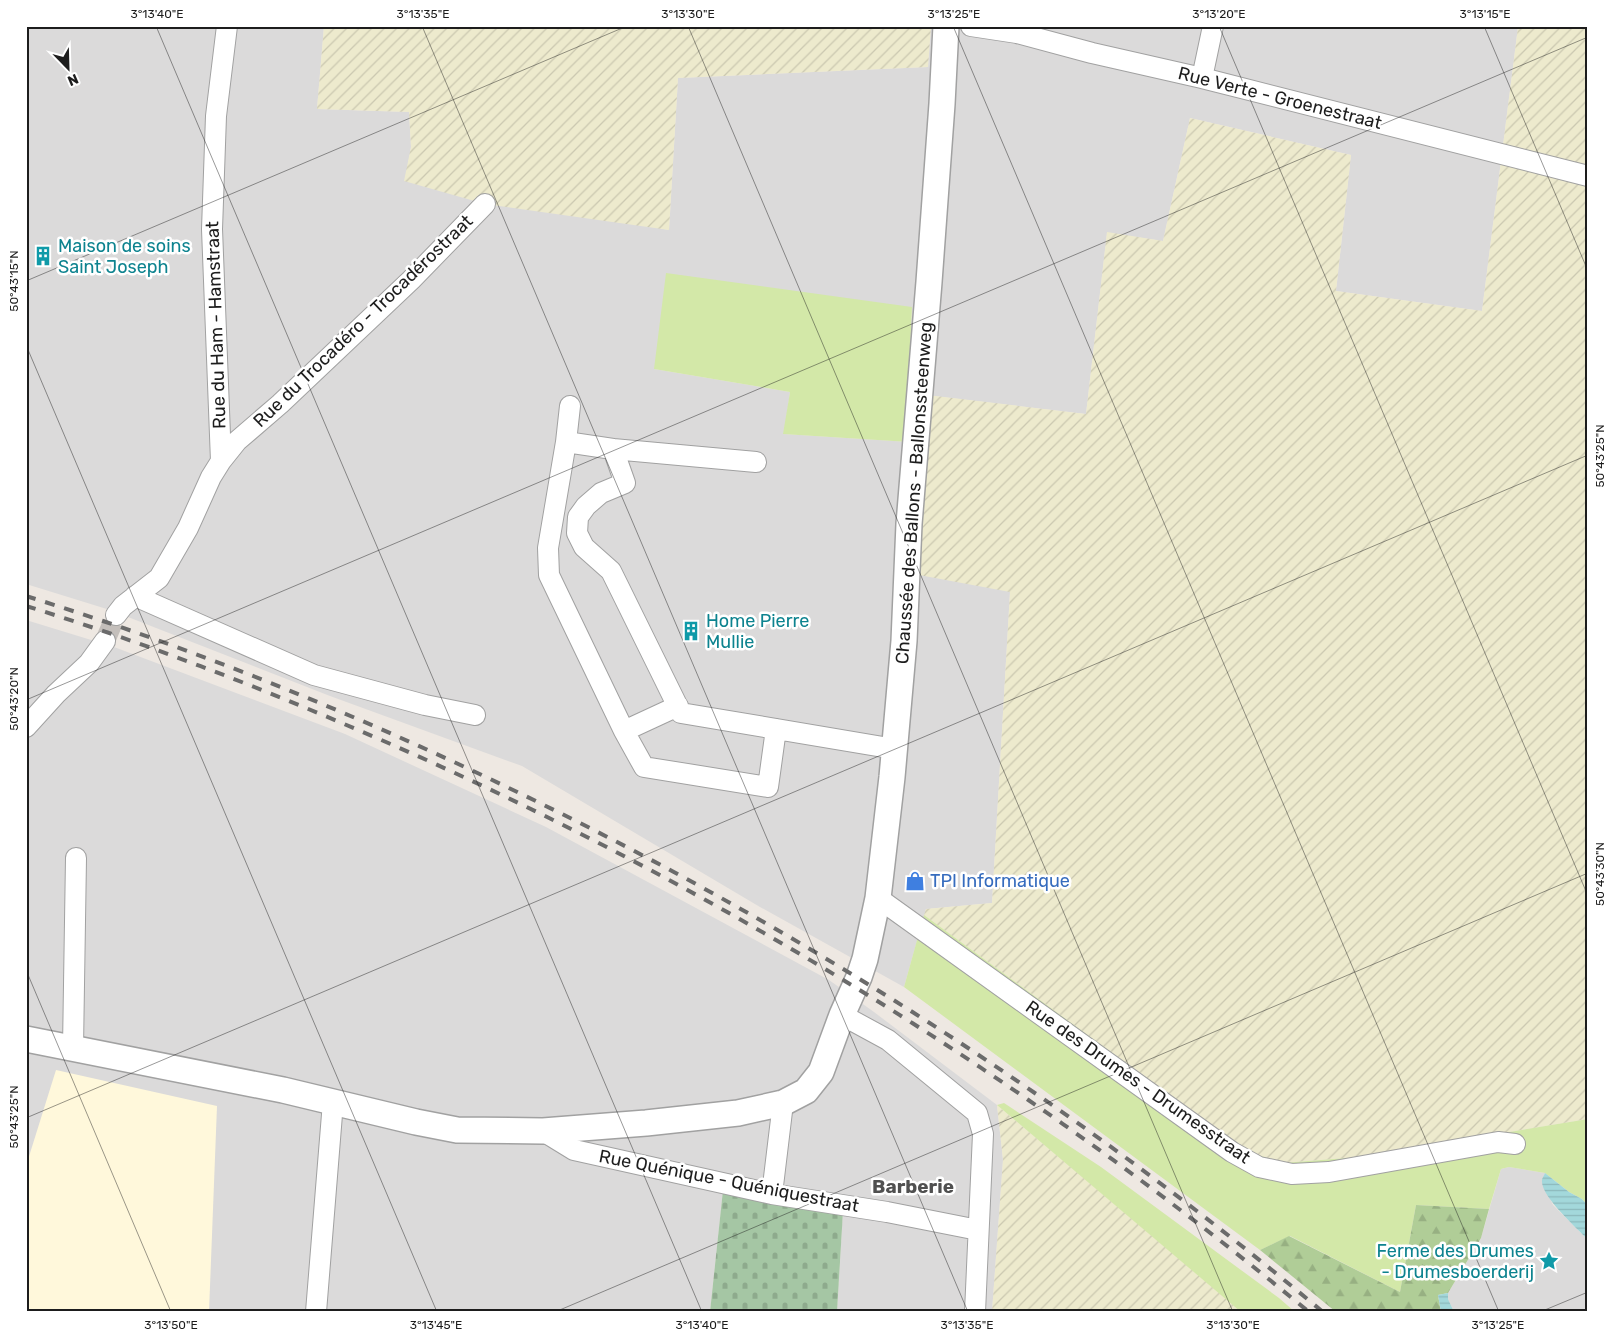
<svg xmlns="http://www.w3.org/2000/svg" width="1614" height="1338" viewBox="0 0 1614 1338" font-family="Rubik,sans-serif">
  <style>
    .residential { fill: #dbdada }
    .education { fill: #fff8db }
    .farmland { fill: url(#farmland-furrows) }
    .grass { fill: #d3e8a8 }
    .forest { fill: url(#forest-firs) }
    .cemetery { fill: url(#cemetery-stones) }
    .water { fill: url(#water-rules) }
    .lines { fill: none; stroke-linecap: round; stroke-linejoin: round }
    .minor-tunnel { stroke: #c4bfbb; stroke-width: 20; stroke-dasharray: 20 10; stroke-linecap: butt }
    .minor-casing { stroke: #a1a1a1; stroke-width: 22 }
    .tertiary-casing { stroke: #a1a1a1; stroke-width: 28 }
    .minor { stroke: #fff; stroke-width: 20 }
    .tertiary { stroke: #fff; stroke-width: 25 }
    .rail { stroke: #6b6b6b; stroke-width: 4; stroke-dasharray: 10 10; stroke-linecap: butt }
    .ticks { fill: none; stroke: #1d1d1d; stroke-width: 1; stroke-opacity: 0.45 }
    .labels { text-anchor: middle; dominant-baseline: central; stroke-width: 5; stroke-linejoin: round; paint-order: stroke }
    .street-label { font-size: 18px; fill: #1d1d1d; stroke: #fff }
    .culture-label { font-size: 18px; fill: #0d838f; stroke: #fff; text-anchor: start }
    .shop-label { font-size: 18px; fill: #366cbe; stroke: #fff; text-anchor: start }
    .neighbourhood-label { font-size: 19px; font-weight: bold; fill: #505050; stroke: #fff }
    .neatline { fill: none; stroke: #1d1d1d; stroke-width: 2 }
    .ticks-label { font-size: 12px; text-anchor: middle; fill: #1d1d1d }
  </style>
  <defs>
    <pattern id="farmland-furrows" width="10" height="10" patternUnits="userSpaceOnUse" patternTransform="scale(1.25)"><rect width="10" height="10" fill="#edeacd"/><path d="M-1 1l2-2M0 10L10 0M9 11l2-2" fill="none" stroke="#cbc8b0"/></pattern>
    <pattern id="forest-firs" width="22" height="20" patternUnits="userSpaceOnUse" patternTransform="scale(1.25)"><rect width="22" height="20" fill="#b0cd97"/><path d="M5 1l3.5 6h-7zM16 11l3.5 6h-7z" fill="#97b082"/></pattern>
    <pattern id="cemetery-stones" width="16" height="16" patternUnits="userSpaceOnUse" patternTransform="scale(1.25)"><rect width="16" height="16" fill="#a5c6a4"/><path d="M2 7V4a2 2 0 0 1 4 0v3zM10 15v-3a2 2 0 0 1 4 0v3z" fill="#8eaa8d"/></pattern>
    <pattern id="water-rules" width="6" height="5" patternUnits="userSpaceOnUse" patternTransform="scale(1.25)"><rect width="6" height="5" fill="#a3d8db"/><path d="M0 2.5h6" fill="none" stroke="#8cb9bc"/></pattern>
  </defs>
  <rect width="100%" height="100%" fill="#eee8e2"/>
  <path class="residential" d="M26 26H324L317 109 409 112 411 147 405 181 669 230 678 78 928 67 931 26 1518 27 1482 311 1336 291 1351 155 1190 118 1163 241 1107 233 1086 414 908 393 912 308 654 369 790 392 784 434 925 443 1010 592 992 903 926 909 904 987 760 907 522 766 330 696 110 610 26 584Z
    M26 620 114 647 345 734 546 827 829 980 874 1012 997 1105 1003 1160 992 1312H837L843 1211 723 1190 710 1312H26Z
    M1509 1167 1545 1173 1542 1181 1553 1205 1588 1240V1312H1454L1453 1310 1448 1299V1293L1481 1238 1501 1169Z"/>
  <path class="education" d="M56 1070 217 1106 209 1312H26V1166Z"/>
  <path class="farmland" d="M324 26H931L928 67 678 78 669 230 485 204 404 181 411 147 409 112 317 109Z
    M1516 26H1588V1119L1359 1157 1283 1163 1246 1151 924 915 926 909 992 903 1010 592 919 575 927 395 1086 414 1107 232 1163 241 1190 118 1351 155 1336 291 1482 311 1518 27Z
    M997 1105 1235 1305 1241 1312H992L1003 1160Z"/>
  <path class="grass" d="M666 273 912 307 908 393 925 443 783 434 790 392 654 369Z
    M924 915 1246 1151 1283 1163 1359 1157 1588 1119V1206L1582 1199 1569 1192 1545 1173 1509 1167 1501 1169 1489 1209 1416 1205 1400 1292 1290 1236 1260 1250 904 987Z
    M1004 1103 1101 1167 1279 1298 1295 1312H1241L997 1105Z"/>
  <path class="forest" d="M1416 1205 1489 1209 1481 1238 1448 1293 1438 1295 1441 1312H1336L1260 1250 1289 1236 1400 1292Z"/>
  <path class="cemetery" d="M723 1190 843 1211 837 1312H710Z"/>
  <path class="water" d="M1545 1173 1569 1192 1582 1199 1588 1206V1240C1577 1228 1540 1196 1542 1180 1542 1178 1544 1176 1545 1173Z
    M1448 1293V1299L1454 1312H1441L1438 1295Z"/>
  <g class="lines">
    <path class="minor-tunnel" d="M105 641 116 615"/>
    <defs>
      <path id="minor" d="M971 26 1017 33 1092 53 1202 78 1588 176
        M1202 78 1213 26
        M566 442 570 406
        M613 449 756 462
        M221 461 212 229 216 116 227 26
        M135 596 314 675 425 705 475 715
        M116 615 123 606 159 578 188 528 211 477 221 461 237 441 280 404 411 280 485 204
        M26 727 56 694 89 663 105 641
        M776 729 768 787 644 767 624 731 549 575 548 548 566 442 613 449 625 483 601 493 586 506 578 517 577 533 584 547 611 571 681 713 895 749
        M624 731 678 706
        M878 898 1232 1152 1259 1167 1292 1174 1329 1172 1498 1142 1515 1144
        M842 1015 888 1040 977 1113 983 1134 975 1312
        M73 1048 76 858
        M543 1131 574 1150 772 1194 887 1212 978 1230
        M772 1194 783 1103
        M316 1312 333 1102"/>
      <path id="tertiary" d="M26 1039 283 1090 416 1122 457 1130 543 1131 646 1123 738 1113 783 1103 806 1091 821 1072 842 1015 859 977 865 959 878 898 892 777 904 641 909 524 929 282 942 104 946 26"/>
    </defs>
    <use href="#minor" class="minor-casing"/>
    <use href="#tertiary" class="tertiary-casing"/>
    <use href="#minor" class="minor"/>
    <use href="#tertiary" class="tertiary"/>
    <path class="rail" d="M26 596C193 648 356 714 513 790 804 930 1075 1105 1323 1312
      M26 606C146 643 264 689 379 739 715 885 1027 1079 1309 1312"/>
  </g>
  <path class="ticks" d="M156 26 702 1312M422 26 968 1312M688 26 1233 1312M953 26 1499 1312M1219 26 1588 896M1484 26 1588 271M26 281 627 26M26 345 437 1312M26 700 1588 37M26 970 171 1312M26 1118 1588 455M555 1312 1588 873M1540 1312 1588 1292"/>
  <defs>
    <symbol id="building-bare" viewBox="-9 -9 18 18"><path d="M-4-6H4V6H1V3H-1V6H-4ZM-2.5-4.3h1.7v1.8h-1.7ZM.8-4.3h1.7v1.8H.8ZM-2.5-1h1.7V.8h-1.7ZM.8-1h1.7V.8H.8Z" fill="#0f9aa8" stroke="#fff" stroke-width="2.5" paint-order="stroke"/></symbol>
    <symbol id="shop-bare" viewBox="-9 -9 18 18"><path d="M-5-2.5h2.3a2.7 3.5 0 0 1 5.4 0H5L5.5 6h-11ZM-1.5-2.5h3a1.5 2.3 0 0 0-3 0Z" fill="#3f7fe0" stroke="#fff" stroke-width="2.5" paint-order="stroke"/></symbol>
    <symbol id="sight-bare" viewBox="-9 -9 18 18"><path d="M0-6L1.8-2.2L6-1.7L2.9 1.2L3.7 5.4L0 3.3L-3.7 5.4L-2.9 1.2L-6-1.7L-1.8-2.2Z" fill="#0f9aa8" stroke="#fff" stroke-width="2.5" paint-order="stroke"/></symbol>
  </defs>
  <g fill-rule="evenodd">
    <use href="#building-bare" x="29" y="242" width="28" height="28"/>
    <use href="#building-bare" x="677" y="617" width="28" height="28"/>
    <use href="#shop-bare" x="901" y="867" width="28" height="28"/>
    <use href="#sight-bare" x="1535" y="1247" width="28" height="28"/>
  </g>
  <g class="labels">
    <g class="street-label">
      <text transform="translate(1280 98) rotate(14)">Rue Verte - Groenestraat</text>
      <text transform="translate(363 321) rotate(-44)">Rue du Trocadéro - Trocadérostraat</text>
      <text transform="translate(216 325) rotate(-92)">Rue du Ham - Hamstraat</text>
      <text transform="translate(914 493) rotate(-86)">Chaussée des Ballons - Ballonssteenweg</text>
      <text transform="translate(1138 1082) rotate(35)">Rue des Drumes - Drumesstraat</text>
      <text transform="translate(729 1181) rotate(11)">Rue Quénique - Quéniquestraat</text>
    </g>
    <g class="culture-label">
      <text x="58" y="246">Maison de soins<tspan x="58" dy="21">Saint Joseph</tspan></text>
      <text x="706" y="621">Home Pierre<tspan x="706" dy="21">Mullie</tspan></text>
      <text x="1534" y="1251" text-anchor="end">Ferme des Drumes<tspan x="1534" dy="21">- Drumesboerderij</tspan></text>
    </g>
    <g class="shop-label">
      <text x="930" y="881">TPI Informatique</text>
    </g>
    <g class="neighbourhood-label">
      <text x="913" y="1186">Barberie</text>
    </g>
  </g>
  <rect width="1614" height="1338" fill="none" stroke="#ffffff" stroke-width="55"/>
  <g transform="translate(68 68) rotate(157)" stroke="#ffffff" stroke-width="4" paint-order="stroke">
  <path d="M0-4L9 19L0 12L-9 19Z" fill="#1d1d1d"/>
  <text y="-8" font-size="14" font-weight="bold" text-anchor="middle" fill="#1d1d1d">N</text>
  </g>
  <rect x="28" y="28" width="1558" height="1282" class="neatline"/>
  <g class="ticks-label">
    <text x="157" y="18">3°13'40"E</text>
    <text x="423" y="18">3°13'35"E</text>
    <text x="688" y="18">3°13'30"E</text>
    <text x="954" y="18">3°13'25"E</text>
    <text x="1219" y="18">3°13'20"E</text>
    <text x="1485" y="18">3°13'15"E</text>
    <text transform="translate(14 281) rotate(-90)" y="4">50°43'15"N</text>
    <text transform="translate(1600 456) rotate(-90)" y="4">50°43'25"N</text>
    <text transform="translate(14 699) rotate(-90)" y="4">50°43'20"N</text>
    <text transform="translate(1600 874) rotate(-90)" y="4">50°43'30"N</text>
    <text transform="translate(14 1117) rotate(-90)" y="4">50°43'25"N</text>
    <text x="171" y="1329">3°13'50"E</text>
    <text x="436" y="1329">3°13'45"E</text>
    <text x="702" y="1329">3°13'40"E</text>
    <text x="967" y="1329">3°13'35"E</text>
    <text x="1233" y="1329">3°13'30"E</text>
    <text x="1498" y="1329">3°13'25"E</text>
  </g>
</svg>
